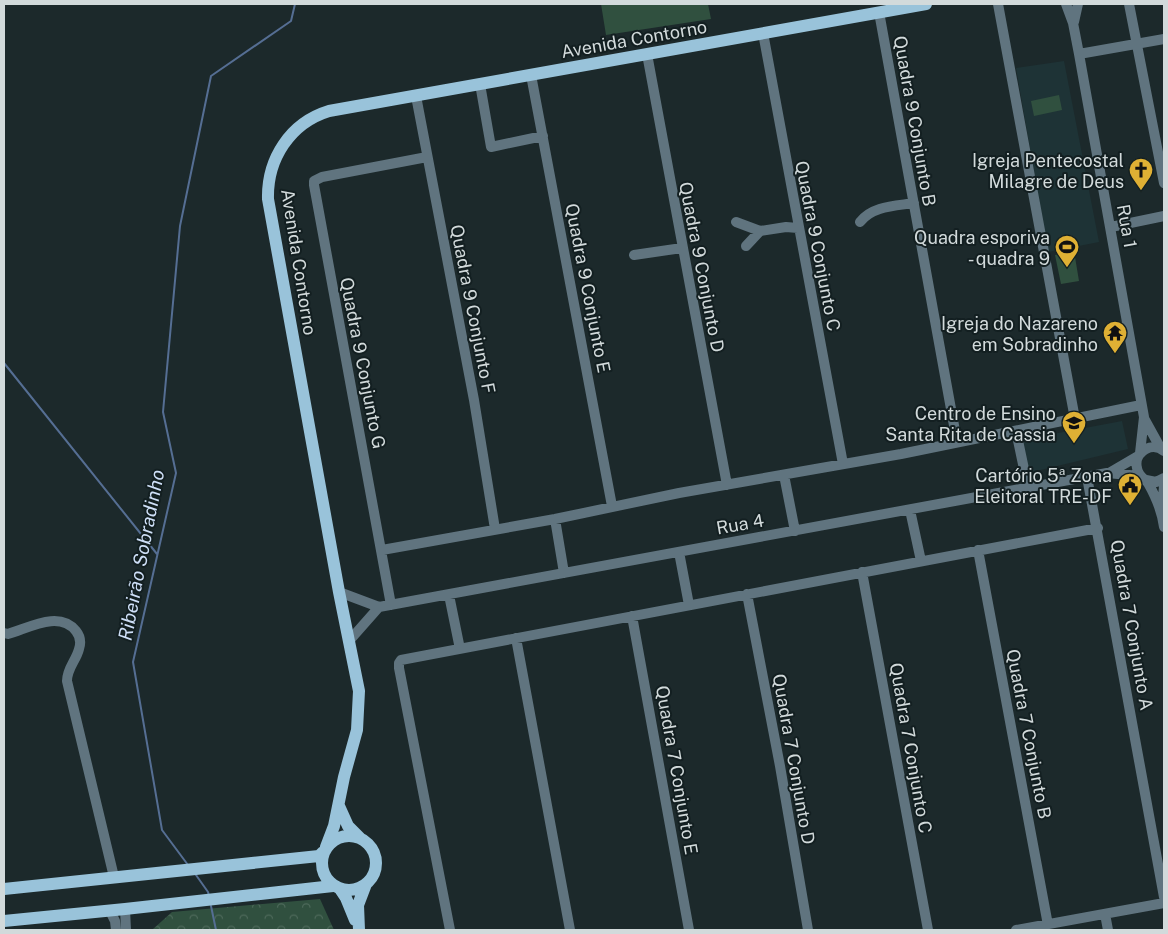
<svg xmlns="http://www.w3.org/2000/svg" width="1168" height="934" viewBox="0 0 1168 934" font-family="'Public Sans',sans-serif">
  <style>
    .built { fill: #1e3336 }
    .forest { fill: url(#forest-crowns) }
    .pitch { fill: #30503f }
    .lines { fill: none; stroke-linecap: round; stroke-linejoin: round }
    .stream { stroke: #556e93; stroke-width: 2 }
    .minor { stroke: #60747f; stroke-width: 10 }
    .major { stroke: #99c3da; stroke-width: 12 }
    .labels { text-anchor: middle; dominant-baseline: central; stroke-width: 4; stroke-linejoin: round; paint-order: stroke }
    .street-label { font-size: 18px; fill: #d2dadb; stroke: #131f21 }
    .poi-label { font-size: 18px; fill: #d2dadb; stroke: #131f21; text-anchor: end }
    .water-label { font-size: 19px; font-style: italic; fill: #cedff7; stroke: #131f21 }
  </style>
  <defs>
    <pattern id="forest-crowns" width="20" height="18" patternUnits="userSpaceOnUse" patternTransform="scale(1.25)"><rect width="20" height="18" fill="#30503f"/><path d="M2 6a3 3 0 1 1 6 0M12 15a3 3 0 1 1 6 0" fill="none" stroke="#4d695a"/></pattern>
  </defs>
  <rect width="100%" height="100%" fill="#1c292b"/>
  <path class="built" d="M1064 61 1099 242 1048 252 1016 68Z
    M1122 421 1128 449 1028 473 1021 440Z"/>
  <path class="forest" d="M320 899 334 930H152L172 912Z"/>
  <path class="pitch" d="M601 4H708L711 19 606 35Z
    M1059 95 1062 110 1034 116 1031 101Z
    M1074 251 1079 281 1061 284 1055 255Z"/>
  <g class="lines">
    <path class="stream" d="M4 363 157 554
      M188 865 162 830 133 662 176 473 163 412 180 226 211 76 291 21 295 4
      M196 875 208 892 209 896
      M211 906 216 930"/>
    <path class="minor" d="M998 4 1075 419
      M1066 4 1073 23 1079 54 1144 417 1140 453
      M1129 4 1164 183
      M879 12 957 442
      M1074 22 1078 4
      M763 33 843 464
      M647 54 727 485
      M1079 54 1164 39
      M531 75 612 506
      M480 84 491 147 543 136
      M416 96 474 400 495 529
      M736 222 760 231 786 227 798 228
      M860 222C872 206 895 206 914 203
      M1111 227 1164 216
      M746 246 760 231
      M634 255 682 248
      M1145 420 1161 449
      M1016 431 1028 488
      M1164 451C1159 447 1152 446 1146 449 1139 453 1135 460 1137 468 1138 476 1144 478 1148 483 1156 497 1162 511 1164 527
      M1109 473 1138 456
      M784 475 795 531
      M1087 477 1164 897
      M1146 480 1156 482 1164 478
      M910 510 921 561
      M1162 510 1164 486
      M555 519 564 573
      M382 550 555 519 679 493 901 454 1141 405
      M978 550 1048 925
      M679 552 689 605
      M862 572 928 930
      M339 592 379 607 1107 473 1140 476
      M747 594 780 766 808 930
      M449 595 460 649
      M391 605 314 185V181L322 177 427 157
      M632 616 689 930
      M4 633 8 634C29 628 59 610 76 631 80 636 81 643 79 649 76 661 67 668 67 681L114 877
      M516 638 570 930
      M349 641 379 607
      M125 909 126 930
      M110 911 115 921 116 930
      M1105 914 1108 930
      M450 930 399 668V663L401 660 1098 528
      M1016 930 1164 903"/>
    <path class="major" d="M339 806 348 826 360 838
      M322 863a27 27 0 1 1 54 0a27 27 0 1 1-54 0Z
      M326 847 334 826 344 777 357 730 359 691 339 592 268 199C267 159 290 123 329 111L926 4
      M4 889 319 856 323 852
      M340 889 346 898 355 920
      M4 921 125 909 333 886
      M359 930 358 905 366 884"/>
  </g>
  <defs>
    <symbol id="church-pin" viewBox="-11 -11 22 30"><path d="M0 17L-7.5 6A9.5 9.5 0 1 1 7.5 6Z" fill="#dfb034" stroke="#131f21"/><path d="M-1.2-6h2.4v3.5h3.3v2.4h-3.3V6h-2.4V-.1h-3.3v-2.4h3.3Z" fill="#111"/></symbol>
    <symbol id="stadium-pin" viewBox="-11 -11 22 30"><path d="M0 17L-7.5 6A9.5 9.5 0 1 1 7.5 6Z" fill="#dfb034" stroke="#131f21"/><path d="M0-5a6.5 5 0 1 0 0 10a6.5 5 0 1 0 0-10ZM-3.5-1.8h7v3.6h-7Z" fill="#111"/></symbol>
    <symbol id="temple-pin" viewBox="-11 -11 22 30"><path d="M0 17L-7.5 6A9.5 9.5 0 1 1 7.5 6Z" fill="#dfb034" stroke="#131f21"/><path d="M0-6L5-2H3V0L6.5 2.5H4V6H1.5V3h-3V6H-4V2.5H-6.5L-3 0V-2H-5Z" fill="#111"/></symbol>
    <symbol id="school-pin" viewBox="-11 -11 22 30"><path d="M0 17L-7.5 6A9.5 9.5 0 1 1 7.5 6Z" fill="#dfb034" stroke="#131f21"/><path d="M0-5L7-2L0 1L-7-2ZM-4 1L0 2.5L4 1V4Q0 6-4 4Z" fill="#111"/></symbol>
    <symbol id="civic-pin" viewBox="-11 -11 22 30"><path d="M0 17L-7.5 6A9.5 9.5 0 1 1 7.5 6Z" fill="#dfb034" stroke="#131f21"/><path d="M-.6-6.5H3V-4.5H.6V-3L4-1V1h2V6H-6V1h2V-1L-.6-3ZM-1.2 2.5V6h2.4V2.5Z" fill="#111"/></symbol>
  </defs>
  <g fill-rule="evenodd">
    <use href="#church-pin" x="1127" y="156" width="28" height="38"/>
    <use href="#stadium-pin" x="1053" y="233" width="28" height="38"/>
    <use href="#temple-pin" x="1101" y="319" width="28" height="38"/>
    <use href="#school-pin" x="1060" y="409" width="28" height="38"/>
    <use href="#civic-pin" x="1116" y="471" width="28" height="38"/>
  </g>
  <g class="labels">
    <g class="street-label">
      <text transform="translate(634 39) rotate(-10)">Avenida Contorno</text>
      <text transform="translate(915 121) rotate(80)">Quadra 9 Conjunto B</text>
      <text transform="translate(1127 226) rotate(80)">Rua 1</text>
      <text transform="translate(818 246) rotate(79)">Quadra 9 Conjunto C</text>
      <text transform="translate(299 262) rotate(81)">Avenida Contorno</text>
      <text transform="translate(702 267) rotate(79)">Quadra 9 Conjunto D</text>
      <text transform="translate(588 288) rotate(79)">Quadra 9 Conjunto E</text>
      <text transform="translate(473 309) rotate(79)">Quadra 9 Conjunto F</text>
      <text transform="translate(363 363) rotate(79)">Quadra 9 Conjunto G</text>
      <text transform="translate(740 524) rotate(-10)">Rua 4</text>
      <text transform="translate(1132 625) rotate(80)">Quadra 7 Conjunto A</text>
      <text transform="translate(1029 734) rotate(79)">Quadra 7 Conjunto B</text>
      <text transform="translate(911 748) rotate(80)">Quadra 7 Conjunto C</text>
      <text transform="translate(794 759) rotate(80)">Quadra 7 Conjunto D</text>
      <text transform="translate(677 770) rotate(80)">Quadra 7 Conjunto E</text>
    </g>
    <g class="poi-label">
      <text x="1124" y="160">Igreja Pentecostal<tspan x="1124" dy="21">Milagre de Deus</tspan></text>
      <text x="1050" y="237">Quadra esporiva<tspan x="1050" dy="21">- quadra 9</tspan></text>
      <text x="1098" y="323">Igreja do Nazareno<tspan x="1098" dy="21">em Sobradinho</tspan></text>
      <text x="1056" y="413">Centro de Ensino<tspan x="1056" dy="21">Santa Rita de Cassia</tspan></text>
      <text x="1112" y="475">Cartório 5ª Zona<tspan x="1112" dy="21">Eleitoral TRE-DF</tspan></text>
    </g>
    <g class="water-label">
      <text transform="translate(141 555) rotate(-79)">Ribeirão Sobradinho</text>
    </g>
  </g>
  <rect width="1168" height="934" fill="none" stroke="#d2dadb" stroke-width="10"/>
</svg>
